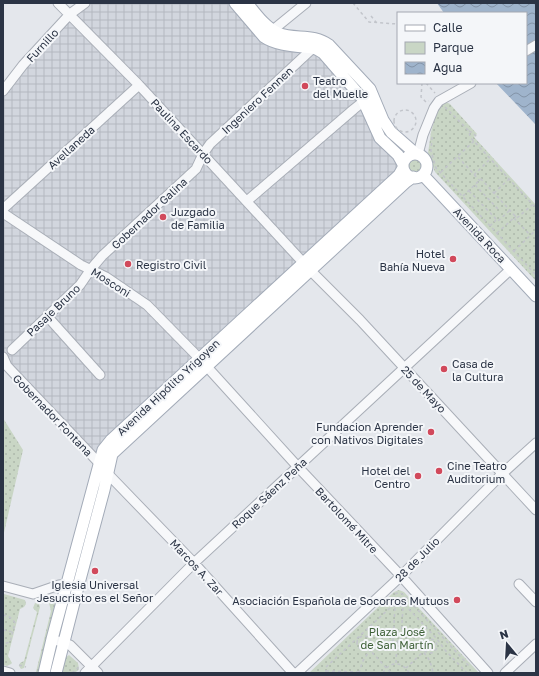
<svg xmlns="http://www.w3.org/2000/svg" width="539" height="676" viewBox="0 0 539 676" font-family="'Golos Text',sans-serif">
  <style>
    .industrial { fill: url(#industrial-grid) }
    .green { fill: url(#green-dots) }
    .water { fill: url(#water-waves) }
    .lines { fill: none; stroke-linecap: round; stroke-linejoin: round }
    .minor-casing { stroke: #a9aeb7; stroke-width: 11 }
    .major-casing { stroke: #a3abb8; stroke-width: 13 }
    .path { stroke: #c2c5cb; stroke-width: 1.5; stroke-dasharray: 3 3; stroke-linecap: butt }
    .minor { stroke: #f7f8fa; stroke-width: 9 }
    .major { stroke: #fff; stroke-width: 11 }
    .poi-dot { fill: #d1495b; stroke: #f4f6f9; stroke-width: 1.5 }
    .labels { text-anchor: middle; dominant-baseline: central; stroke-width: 4; stroke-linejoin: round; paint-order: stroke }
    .street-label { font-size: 11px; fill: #2b3445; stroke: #f4f6f9 }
    .poi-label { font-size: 11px; fill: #2b3445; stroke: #f4f6f9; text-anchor: start }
    .park-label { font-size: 11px; fill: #3f6138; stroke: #f4f6f9 }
  </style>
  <defs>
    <pattern id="industrial-grid" width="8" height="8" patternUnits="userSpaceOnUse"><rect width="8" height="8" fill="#d2d6de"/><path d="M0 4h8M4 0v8" fill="none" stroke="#b4b8c0"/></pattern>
    <pattern id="green-dots" width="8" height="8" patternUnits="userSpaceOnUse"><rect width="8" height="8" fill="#c9d6c5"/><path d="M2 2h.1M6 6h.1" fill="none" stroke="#adb8ab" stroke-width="1.8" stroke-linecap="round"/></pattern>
    <pattern id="water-waves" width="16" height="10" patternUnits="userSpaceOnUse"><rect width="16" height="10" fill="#9fb4cc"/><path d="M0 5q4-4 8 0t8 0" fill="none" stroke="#8293a7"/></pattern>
  </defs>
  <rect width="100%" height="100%" fill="#e4e7ec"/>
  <path class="industrial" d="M86 3H235L323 53 403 164 99 463 3 357V91Z"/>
  <path class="green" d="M446 102 450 104 477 134 474 137 536 205V281L435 172 428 153 431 132 437 112 441 106Z
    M408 166a7 7 0 1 1 14 0a7 7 0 1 1-14 0Z
    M3 418 23 450 3 537Z
    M399 590 404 592 479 673H309L394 592Z
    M4 594 25 600 26 604 24 607 20 609 8 656 12 663 11 664 7 666 3 665V595Z
    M56 595 59 596 40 673H32L36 672 51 611 49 603 47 602V600L52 596Z
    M35 603 39 604 40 607 24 668 21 669 19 666 20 663 24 661 37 612 33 608Z
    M69 655 78 663 79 669 75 673H61C62 667 63 658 69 655Z"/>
  <path class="water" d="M437 3H536V125L496 83H526V13H444Z"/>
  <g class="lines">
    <defs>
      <path id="minor" d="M58 3 139 85 310 270 360 320 536 510
        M268 34 306 3
        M526 51 536 45
        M3 91 23 65 70 14 85 3
        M418 154 423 135 434 108 439 101 471 83
        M247 201 354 109 364 101
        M3 209 139 85
        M3 213 81 265 106 277 147 305 199 358 298 467 401 576 488 673
        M47 316 100 375
        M12 350 80 285 91 269 102 256 196 169 203 154 210 144 313 48
        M3 357 7 366 99 463 108 474 194 563 293 673
        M519 584 536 602
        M3 586 33 594 59 585 68 584 72 586
        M58 641 70 645 98 673
        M3 671 10 673
        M85 673 194 563 511 269
        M297 673 401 576 503 473 536 443
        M505 673 536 644"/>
      <path id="major" d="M235 3 264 37C277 46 298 46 313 48L318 50 323 53 362 98 380 138 398 155 403 164
        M247 3C256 14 265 27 278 33 295 40 313 33 329 45L370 89 383 120 391 132 416 154
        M403 166a12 12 0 1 1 24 0a12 12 0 1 1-24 0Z
        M423 175 536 296
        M44 673 52 639 103 450 111 440 399 175 403 168
        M56 673 78 587 104 490 112 454 406 182 413 177"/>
    </defs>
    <use href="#minor" class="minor-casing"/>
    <use href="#major" class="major-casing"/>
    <path class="path" d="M353 3 369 22 397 24 398 25
      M371 16 376 22
      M422 83 421 97 426 102 429 101
      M426 83 435 93
      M319 84 340 86
      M318 87 342 89
      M445 107 469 131 470 137 536 208
      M394 121a11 11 0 1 1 22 0a11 11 0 1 1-22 0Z
      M469 131 473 133 477 137
      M432 137 431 151 436 168 536 275
      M458 157 480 181
      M441 172 474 141
      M474 175 490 159
      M475 185 498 209
      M469 191 498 221 510 210
      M494 193 509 179
      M463 196 481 179 517 218
      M514 218 530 235
      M517 218 532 205
      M490 226 496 220
      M497 233 516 216
      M514 251 536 230
      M395 594C399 592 401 593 405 596L469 666
      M399 606V594
      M3 615C9 616 12 618 15 623L10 642 3 644
      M3 630 13 632
      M357 643a7 7 0 1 1 14 0a7 7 0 1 1-14 0Z
      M423 646a7 7 0 1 1 14 0a7 7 0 1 1-14 0Z
      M393 641 395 606
      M401 641 403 606
      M368 648 391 673
      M396 663 397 641
      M19 665 26 667
      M406 668 422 653
      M326 671 359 672
      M72 673 78 668 77 665
      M326 673V667L392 606H406L437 639 445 650 467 673
      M359 673C361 667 362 661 366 656 381 635 414 637 428 658 431 663 432 668 433 673
      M383 673C389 661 403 661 409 673"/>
    <use href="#minor" class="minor"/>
    <use href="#major" class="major"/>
  </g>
  <g class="poi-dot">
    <circle cx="305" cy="86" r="4"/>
    <circle cx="163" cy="217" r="4"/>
    <circle cx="453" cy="259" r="4"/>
    <circle cx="128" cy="264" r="4"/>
    <circle cx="444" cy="369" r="4"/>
    <circle cx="431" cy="432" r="4"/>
    <circle cx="439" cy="471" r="4"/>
    <circle cx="418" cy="476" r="4"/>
    <circle cx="95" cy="571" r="4"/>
    <circle cx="457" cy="600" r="4"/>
  </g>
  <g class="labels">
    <g class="street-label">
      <text transform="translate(42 45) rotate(-47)">Furnillo</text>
      <text transform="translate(257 100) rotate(-43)">Ingeniero Fennen</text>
      <text transform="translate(182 131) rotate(47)">Paulina Escardo</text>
      <text transform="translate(71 147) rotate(-42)">Avellaneda</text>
      <text transform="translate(149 213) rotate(-43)">Gobernador Galina</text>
      <text transform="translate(480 235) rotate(47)">Avenida Roca</text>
      <text transform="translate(111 282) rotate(32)">Mosconi</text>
      <text transform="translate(53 310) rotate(-44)">Pasaje Bruno</text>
      <text transform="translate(168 387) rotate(-43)">Avenida Hipólito Yrigoyen</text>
      <text transform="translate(424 389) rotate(47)">25 de Mayo</text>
      <text transform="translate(53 415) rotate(46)">Gobernador Fontana</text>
      <text transform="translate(269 493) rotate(-43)">Roque Sáenz Peña</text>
      <text transform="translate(347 520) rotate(47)">Bartolomé Mitre</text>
      <text transform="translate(417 559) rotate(-45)">28 de Julio</text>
      <text transform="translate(197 567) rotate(47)">Marcos A. Zar</text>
    </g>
    <g class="poi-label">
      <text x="313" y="80">Teatro<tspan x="313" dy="13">del Muelle</tspan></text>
      <text x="171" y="211">Juzgado<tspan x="171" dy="13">de Familia</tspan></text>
      <text x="445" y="253" text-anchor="end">Hotel<tspan x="445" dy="13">Bahía Nueva</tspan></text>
      <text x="136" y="264">Registro Civil</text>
      <text x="452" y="363">Casa de<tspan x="452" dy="13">la Cultura</tspan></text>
      <text x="423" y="426" text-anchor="end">Fundacion Aprender<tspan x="423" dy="13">con Nativos Digitales</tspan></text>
      <text x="447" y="465">Cine Teatro<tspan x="447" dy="13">Auditorium</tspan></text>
      <text x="410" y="470" text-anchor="end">Hotel del<tspan x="410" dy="13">Centro</tspan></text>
      <text x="95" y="584" text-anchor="middle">Iglesia Universal<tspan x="95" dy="13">Jesucristo es el Señor</tspan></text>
      <text x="449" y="600" text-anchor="end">Asociación Española de Socorros Mutuos</text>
    </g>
    <g class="park-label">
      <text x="397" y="631">Plaza José<tspan x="397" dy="13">de San Martín</tspan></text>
    </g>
  </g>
  <rect width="539" height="676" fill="none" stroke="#2b3445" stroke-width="8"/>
  <rect x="397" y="12" width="130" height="72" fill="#f4f6f9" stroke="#a4a8b1"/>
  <rect x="405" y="25" width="20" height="6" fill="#ffffff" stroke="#a4a8b1"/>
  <text x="433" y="32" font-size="12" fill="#2b3445">Calle</text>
  <rect x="405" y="42" width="20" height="12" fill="#c9d6c5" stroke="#a4a8b1"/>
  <text x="433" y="52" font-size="12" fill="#2b3445">Parque</text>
  <rect x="405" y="62" width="20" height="12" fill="url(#water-waves)" stroke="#a4a8b1"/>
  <text x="433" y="72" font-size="12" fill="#2b3445">Agua</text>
  <g transform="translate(507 644) rotate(342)" stroke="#f4f6f9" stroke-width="3" paint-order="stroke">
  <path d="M0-3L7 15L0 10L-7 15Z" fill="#2b3445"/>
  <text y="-6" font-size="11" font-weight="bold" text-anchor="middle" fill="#2b3445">N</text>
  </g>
</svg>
